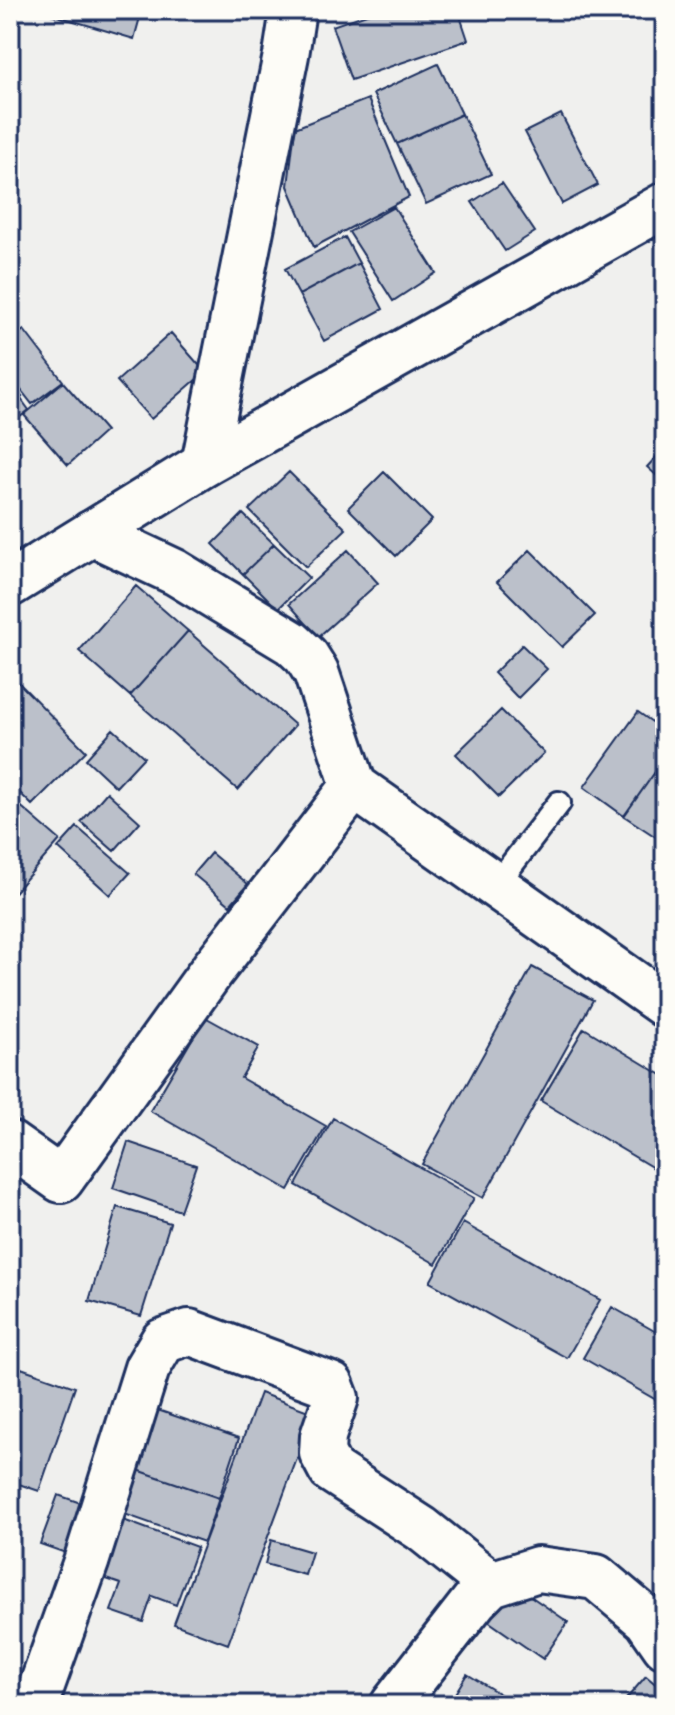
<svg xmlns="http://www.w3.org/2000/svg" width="675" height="1715" viewBox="0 0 675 1715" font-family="'Architects Daughter',sans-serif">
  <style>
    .building { fill: #bbc0ca; stroke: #1b2f5e; stroke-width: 2 }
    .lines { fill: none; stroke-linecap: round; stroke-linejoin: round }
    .service-casing { stroke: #1b2f5e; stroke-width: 28 }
    .minor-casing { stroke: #1b2f5e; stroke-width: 50 }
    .secondary-casing { stroke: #1b2f5e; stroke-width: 50 }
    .service { stroke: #fdfcf7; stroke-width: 22 }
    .minor { stroke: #fdfcf7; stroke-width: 44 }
    .secondary { stroke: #fdfcf7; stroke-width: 44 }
  </style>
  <rect width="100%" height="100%" fill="#f0f0ee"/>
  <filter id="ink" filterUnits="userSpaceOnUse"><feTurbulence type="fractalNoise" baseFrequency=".0125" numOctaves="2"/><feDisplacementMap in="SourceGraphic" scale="16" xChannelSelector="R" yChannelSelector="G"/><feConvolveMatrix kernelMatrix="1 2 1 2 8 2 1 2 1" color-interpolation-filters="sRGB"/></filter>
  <g filter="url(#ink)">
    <path class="building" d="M37 10H142L134 39Z
      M378 10H458L468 40 351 80 332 26Z
      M438 64 462 114 397 144 373 94Z
      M368 99 409 197 314 247 288 186 295 128Z
      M462 114 491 174 426 204 397 144Z
      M561 114 598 185 562 204 525 132Z
      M502 183 535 232 505 251 472 202Z
      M394 207 436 273 393 301 349 232Z
      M345 237 359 263 299 295 285 269Z
      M359 263 383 309 324 341 299 295Z
      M24 330 63 381 32 404 10 376V340Z
      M171 333 205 372 151 419 117 381Z
      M10 382 22 397 10 406Z
      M63 382 106 431 68 465 24 415Z
      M21 399 29 410 10 425V408Z
      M665 447V483L647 467Z
      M289 472 346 529 306 567 249 510Z
      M384 472 432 520 396 556 348 508Z
      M243 514 274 544 243 574 213 544Z
      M274 544 309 578 278 609 243 574Z
      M348 550 378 583 318 637 289 604Z
      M530 550 595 615 562 647 497 582Z
      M136 586 188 631 130 696 79 651Z
      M188 631 295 725 238 790 130 696Z
      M522 645 547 669 518 698 494 673Z
      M16 680 86 751 32 805 10 783V686Z
      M501 710 544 753 499 797 456 754Z
      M638 712 665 731V758L624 816 584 787Z
      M113 729 144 757 116 787 86 759Z
      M665 758V843L624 816Z
      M107 792 140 822 114 851 81 822Z
      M10 797 60 840 10 897Z
      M77 827 130 873 110 895 58 848Z
      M211 853 248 884 230 905 193 874Z
      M532 967 593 1000 483 1198 422 1164Z
      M205 1017 259 1047 241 1078 326 1126 289 1190 150 1111Z
      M584 1028 665 1077V1175L541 1101Z
      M333 1118 474 1198 436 1264 296 1185Z
      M128 1142 196 1165 180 1211 113 1188Z
      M117 1207 170 1223 141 1316 89 1301Z
      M463 1223 600 1300 567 1358 430 1282Z
      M612 1307 665 1337V1405L583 1358Z
      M10 1352 20 1355 10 1385Z
      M21 1368 75 1387 39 1491 10 1481V1400Z
      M260 1393 314 1413 228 1644 174 1624Z
      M146 1406 239 1438 219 1498 126 1466Z
      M126 1466 219 1498 204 1542 110 1509Z
      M58 1495 95 1508 77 1557 40 1544Z
      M115 1517 197 1547 176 1605 152 1596 143 1622 111 1611 121 1584 94 1575Z
      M271 1540 312 1552 305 1575 265 1564Z
      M513 1584 568 1622 543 1659 488 1621Z
      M467 1674 518 1705H448Z
      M646 1676 665 1692V1705H621Z"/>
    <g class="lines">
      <defs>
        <path id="service" d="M496 885 559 803"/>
        <path id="minor" d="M204 464 286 55 293 10
          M92 533 175 572 292 643 306 656 316 672 354 786 665 1005
          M10 1144 61 1180 213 969 354 786
          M35 1705 87 1559 147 1368 163 1341 189 1332 331 1385 336 1398 323 1436 322 1453 331 1470 422 1529 491 1584
          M393 1705 475 1600 491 1584 538 1569 596 1577 647 1620 665 1646"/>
        <path id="secondary" d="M10 584 204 464 665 205"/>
      </defs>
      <use href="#service" class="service-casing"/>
      <use href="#minor" class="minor-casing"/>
      <use href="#secondary" class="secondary-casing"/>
      <use href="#service" class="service"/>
      <use href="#minor" class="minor"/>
      <use href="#secondary" class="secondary"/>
    </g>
  </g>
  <rect width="675" height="1715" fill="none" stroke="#fdfcf7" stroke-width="40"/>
  <rect x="20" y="20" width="635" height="1675" fill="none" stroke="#1b2f5e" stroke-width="3" filter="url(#ink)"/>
</svg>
